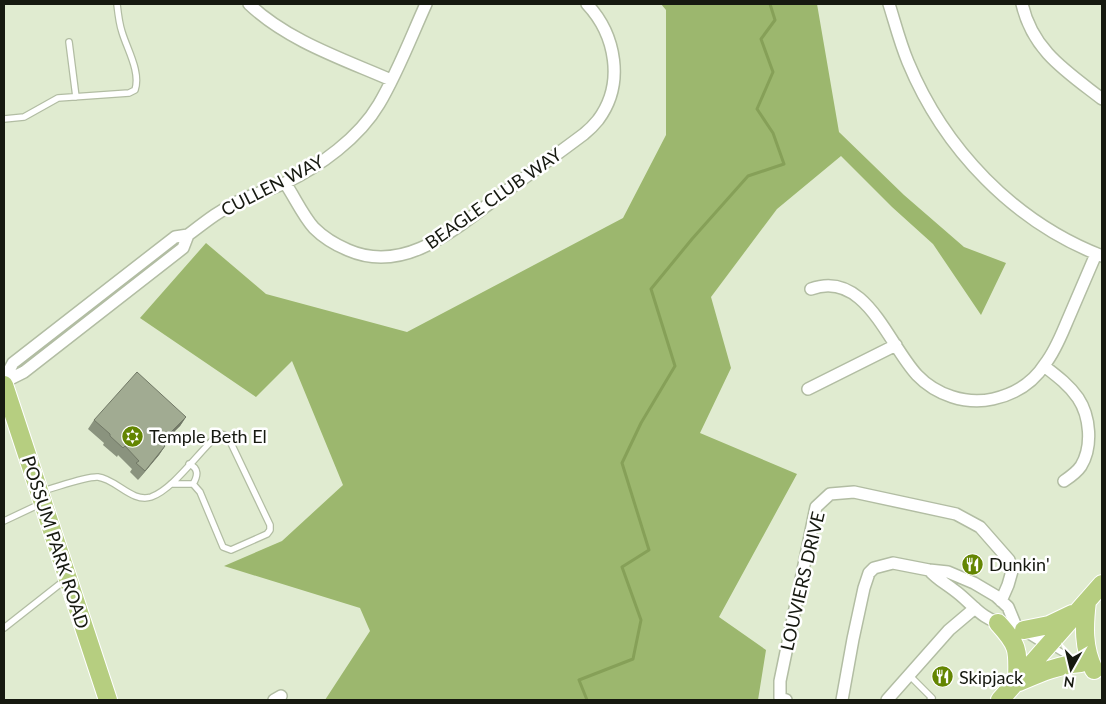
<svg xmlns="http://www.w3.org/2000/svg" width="1106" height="704" viewBox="0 0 1106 704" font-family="Lato,sans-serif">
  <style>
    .forest { fill: #9cb76e }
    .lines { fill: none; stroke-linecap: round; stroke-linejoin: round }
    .stream { stroke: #86a058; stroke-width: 3 }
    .lane-casing { stroke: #b2bda3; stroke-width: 8 }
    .street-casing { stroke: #b2bda3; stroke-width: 14 }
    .primary-casing { stroke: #fff; stroke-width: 20 }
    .lane { stroke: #fff; stroke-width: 5.5 }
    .street { stroke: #fff; stroke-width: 11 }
    .primary { stroke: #b6ce80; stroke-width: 18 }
    .wall { fill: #8a937e }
    .shaded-wall { fill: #717866 }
    .building { fill: #a1ab92; stroke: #717866 }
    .labels { text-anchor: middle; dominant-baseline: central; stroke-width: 5; stroke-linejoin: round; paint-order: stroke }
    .street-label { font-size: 18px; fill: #161910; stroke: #fff }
    .poi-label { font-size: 18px; fill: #161910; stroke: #fff; text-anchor: start }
  </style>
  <rect width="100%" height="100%" fill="#e0ebd0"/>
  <path class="forest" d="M661 4H817L839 132 904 195 964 247 1006 263 981 315 933 244 892 207 841 156 777 209 711 297 731 368 700 433 797 474 719 617 766 650 758 700H325L370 631 360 608 224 566 282 541 343 485 292 361 256 397 140 318 206 243 266 294 407 332 623 218 666 135V10Z"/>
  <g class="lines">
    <path class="stream" d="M587 700 579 680 633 659 641 620 622 567 649 550 622 463 641 423 675 366 651 289 692 239 748 176 784 164 773 133 757 109 773 72 761 39 775 20 770 4"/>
    <defs>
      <path id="lane" d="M69 42 76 97
        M4 119 24 117 58 98 129 93 135 90C141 72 127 49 122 32 119 23 118 13 117 4
        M189 464C199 468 198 476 193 484
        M42 491C55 488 86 476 98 477 116 479 132 503 151 497 174 489 199 451 219 434L225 435 229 439 270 525V530L267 534 231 550 223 547 200 492 193 484H171
        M4 521 40 504
        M4 628 65 580
        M1051 646 1073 659
        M909 675 932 698 930 700"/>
      <path id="street" d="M249 4C288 41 343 59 391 80
        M889 4C895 23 900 43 908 62 944 149 1014 222 1102 256
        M1022 4C1033 51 1066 71 1102 99
        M285 183C294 196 303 216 314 228 324 238 336 245 348 250 405 275 456 228 498 197 527 176 556 155 584 134 589 130 594 125 598 120 625 84 616 35 587 4
        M188 235C205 222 220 210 239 201 253 194 270 190 285 183 320 166 359 138 379 104 398 72 411 37 426 4
        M811 289C865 269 888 344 917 375 936 395 966 405 993 399 1015 394 1033 383 1045 364 1056 350 1062 333 1069 317 1078 296 1087 275 1096 254
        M1044 366C1057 376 1069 385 1078 398 1090 416 1093 446 1081 466 1077 472 1070 477 1064 481
        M4 380 13 363 175 237 188 235 183 248 24 372 4 382
        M808 389 896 345
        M929 570C937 579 945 583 954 590 970 601 983 622 1004 623
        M1023 629 1049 645
        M274 700 281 696
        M786 700 780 698V681L816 507 830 494 854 492 956 514 980 527 1009 560 1012 571 1008 585 1001 601
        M842 700 853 639 864 588 869 573 874 568 893 563 929 570 948 572 974 583 996 596 1008 607 1015 624
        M887 700 949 630 975 608"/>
      <path id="primary" d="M4 385 108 700
        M1087 601C1084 626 1083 648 1094 670
        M998 623C1019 646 1018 650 1017 680
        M1024 630 1049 625 1072 614
        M1019 682C1040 673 1058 665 1081 663
        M1000 700 1102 584"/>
    </defs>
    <use href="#lane" class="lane-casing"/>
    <use href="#street" class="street-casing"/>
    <use href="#primary" class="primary-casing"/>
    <use href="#lane" class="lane"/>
    <use href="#street" class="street"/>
    <use href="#primary" class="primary"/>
  </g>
  <path class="wall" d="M186 417 180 426 162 443 165 446 159 455 138 480 130 472 132 469 118 455 117 457 103 445 104 443 88 429 94 420Z"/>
  <path class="shaded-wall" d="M186 417 180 426 155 451 161 442Z
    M165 446 159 455 138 480 145 471Z"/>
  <path class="building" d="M137 372 186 417 161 442 165 446 145 471 136 463 139 461 125 446 123 448 110 436V434L94 420Z"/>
  <defs>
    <symbol id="synagogue-disc" viewBox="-11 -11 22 22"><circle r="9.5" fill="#648602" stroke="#fff"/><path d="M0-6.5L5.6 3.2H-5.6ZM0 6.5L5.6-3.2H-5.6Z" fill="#fff"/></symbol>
    <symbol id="restaurant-disc" viewBox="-11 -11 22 22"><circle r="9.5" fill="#648602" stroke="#fff"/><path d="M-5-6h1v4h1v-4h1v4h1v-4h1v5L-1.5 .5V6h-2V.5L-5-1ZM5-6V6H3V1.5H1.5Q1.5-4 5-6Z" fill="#fff"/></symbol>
  </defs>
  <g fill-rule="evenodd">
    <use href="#synagogue-disc" x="120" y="424" width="25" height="25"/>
    <use href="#restaurant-disc" x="960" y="552" width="25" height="25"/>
    <use href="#restaurant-disc" x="930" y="664" width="25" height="25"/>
  </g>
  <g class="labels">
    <g class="street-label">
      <text transform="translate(272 185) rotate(-27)">CULLEN WAY</text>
      <text transform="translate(493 198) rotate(-35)">BEAGLE CLUB WAY</text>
      <text transform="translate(56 542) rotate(72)">POSSUM PARK ROAD</text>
      <text transform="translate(802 581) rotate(-77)">LOUVIERS DRIVE</text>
    </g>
    <g class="poi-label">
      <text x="149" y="436">Temple Beth El</text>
      <text x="989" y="564">Dunkin'</text>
      <text x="959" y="677">Skipjack</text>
    </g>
  </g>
  <rect width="1106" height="704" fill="none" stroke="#161910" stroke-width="10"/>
  <g transform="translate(1071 669) rotate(188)" stroke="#ffffff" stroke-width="4" paint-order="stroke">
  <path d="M0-4L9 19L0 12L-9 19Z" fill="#161910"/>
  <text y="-8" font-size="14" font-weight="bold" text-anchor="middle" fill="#161910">N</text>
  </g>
</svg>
